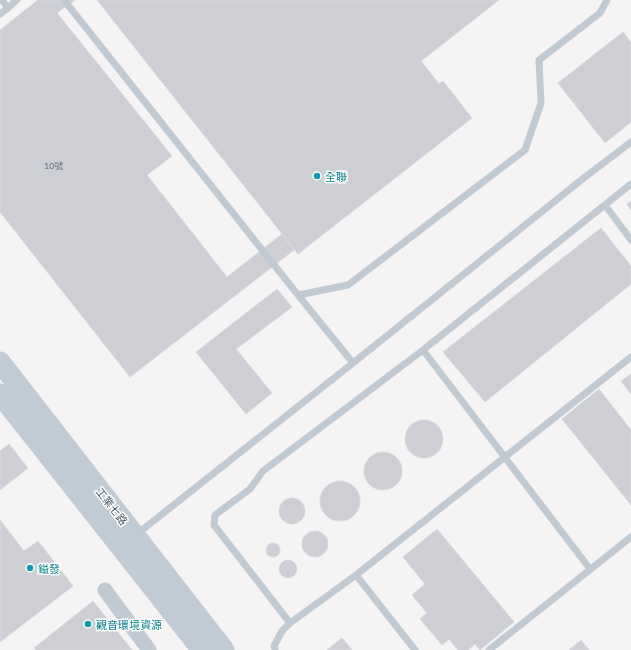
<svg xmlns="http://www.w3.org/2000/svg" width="631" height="650" viewBox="0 0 631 650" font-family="'Golos Text','Noto Sans TC',sans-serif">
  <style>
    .building { fill: #cdcfd5; stroke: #d7d9de }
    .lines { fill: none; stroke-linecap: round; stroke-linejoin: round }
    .lane { stroke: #c1cad2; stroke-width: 7 }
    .street { stroke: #c1cad2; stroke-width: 15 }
    .secondary { stroke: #c1cbd6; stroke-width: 21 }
    .culture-dot { fill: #0f9aa8; stroke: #fff; stroke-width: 1.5 }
    .labels { text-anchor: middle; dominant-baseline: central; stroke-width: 3; stroke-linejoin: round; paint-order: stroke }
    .number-label { font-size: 9px; fill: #6b747e }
    .culture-label { font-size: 11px; fill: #0d838f; stroke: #fff; text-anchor: start }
    .street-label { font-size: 11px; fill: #4a5661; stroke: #fff }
  </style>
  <rect width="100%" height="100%" fill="#f5f3f3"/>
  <path class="building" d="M38 0H75L57 13 172 156 147 175 227 277 282 234 294 250 130 377 0 212V30Z
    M97 0H499L421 61 439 84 443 81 472 118 298 254Z
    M623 32 631 42V122L605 143 558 83Z
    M631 201V210L627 204Z
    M601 228 631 266V284L485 402 443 352Z
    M277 289 292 307 236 349 272 393 246 414 196 352Z
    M631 374V394L621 381Z
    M599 389 631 430V505L562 419Z
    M405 439a19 19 0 1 1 38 0a19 19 0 1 1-38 0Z
    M9 444 28 468 0 490V451Z
    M364 471a19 19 0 1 1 38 0a19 19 0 1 1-38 0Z
    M320 501a20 20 0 1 1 40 0a20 20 0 1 1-40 0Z
    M279 511a13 13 0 1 1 26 0a13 13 0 1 1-26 0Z
    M0 520 24 551 38 541 73 586 0 642Z
    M437 529 514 622 480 650 475 644 468 650H458L449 639 442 645 420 619 427 613 412 595 425 584 403 557Z
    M302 544a13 13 0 1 1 26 0a13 13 0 1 1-26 0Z
    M266 550a7 7 0 1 1 14 0a7 7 0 1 1-14 0Z
    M279 569a9 9 0 1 1 18 0a9 9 0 1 1-18 0Z
    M93 601 132 650H36L34 648Z
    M342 638 352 650H327Z
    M581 640 589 650H569Z"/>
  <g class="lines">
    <path class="lane" d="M64 0 298 295 348 285 525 150 541 103 539 60 600 13 607 0
      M8 8 17 0
      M0 14 8 8 2 0
      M605 205 631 240
      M298 295 353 363
      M137 534 353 363 585 177 631 142
      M590 569 423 350 631 184
      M356 575 415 650
      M290 623 356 575 631 357
      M275 650 274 646 282 631 290 623 214 525 215 515 250 489 263 471 423 350
      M489 650 631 537"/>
    <path class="street" d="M105 590 149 650"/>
    <path class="secondary" d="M0 362 224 650
      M0 394 202 650"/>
  </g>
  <g class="culture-dot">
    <circle cx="317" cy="176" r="4"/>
    <circle cx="30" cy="568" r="4"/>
    <circle cx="88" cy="624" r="4"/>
  </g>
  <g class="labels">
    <g class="number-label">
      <text x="54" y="165">10號</text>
    </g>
    <g class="culture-label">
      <text x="325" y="176">全聯</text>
      <text x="38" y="568">鎰發</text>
      <text x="96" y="624">觀音環境資源</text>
    </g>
    <g class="street-label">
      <text transform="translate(112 506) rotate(52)">工業七路</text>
    </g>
  </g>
</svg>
